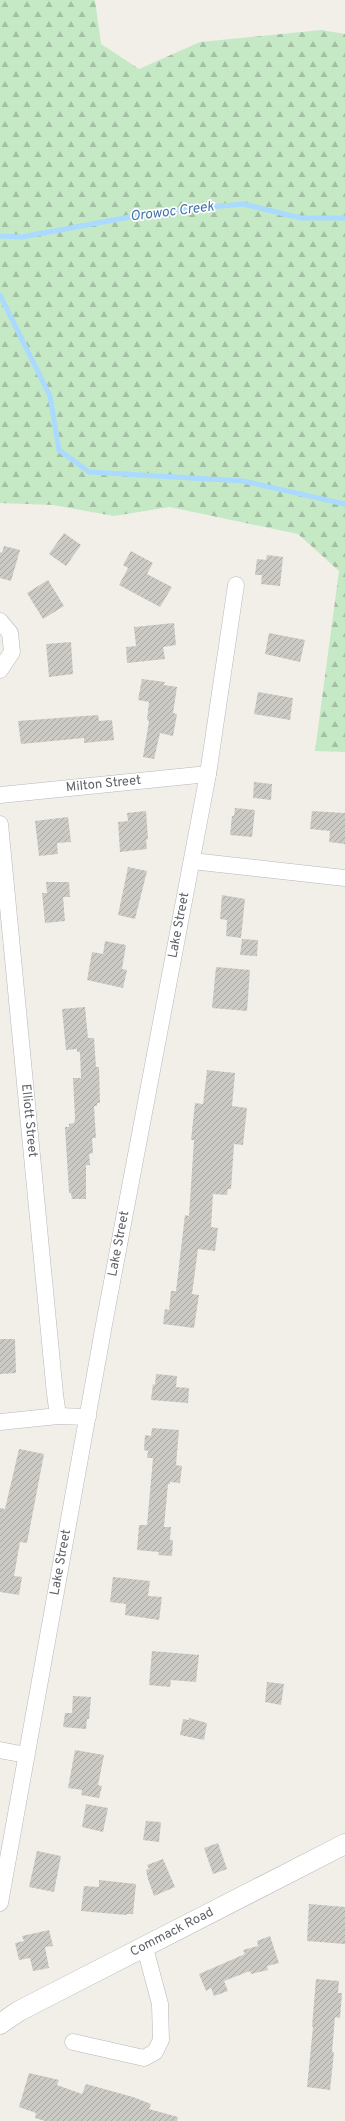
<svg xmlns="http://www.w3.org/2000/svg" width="345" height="2121" viewBox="0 0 345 2121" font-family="Overpass,sans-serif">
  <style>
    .forest { fill: url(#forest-firs) }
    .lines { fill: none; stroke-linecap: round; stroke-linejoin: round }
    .stream { stroke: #aadaff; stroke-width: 5 }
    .building { fill: url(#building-hatch) }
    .minor-casing { stroke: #b5b8bc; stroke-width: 17 }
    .tertiary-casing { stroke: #b5b8bc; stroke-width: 21 }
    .minor { stroke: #fff; stroke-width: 16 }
    .tertiary { stroke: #fff; stroke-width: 20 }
    .labels { text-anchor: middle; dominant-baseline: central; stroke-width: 3.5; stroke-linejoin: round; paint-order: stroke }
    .street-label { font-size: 13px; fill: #5f6368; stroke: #fff }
    .water-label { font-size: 14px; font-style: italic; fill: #4174aa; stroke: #fff }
  </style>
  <defs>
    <pattern id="forest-firs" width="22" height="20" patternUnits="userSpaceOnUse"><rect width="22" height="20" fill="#c5e8c5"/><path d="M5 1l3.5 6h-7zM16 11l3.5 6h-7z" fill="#a3c0a4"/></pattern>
    <pattern id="building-hatch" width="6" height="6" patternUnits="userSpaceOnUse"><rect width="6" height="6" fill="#cccac5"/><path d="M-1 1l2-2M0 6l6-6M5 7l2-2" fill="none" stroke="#a9a8a4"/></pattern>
  </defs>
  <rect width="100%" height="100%" fill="#f1efe8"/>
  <path class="forest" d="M0 0H95L101 44 139 69 200 42 321 30 345 34V752L315 751 339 571 298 534 170 507 114 516 53 505 0 503Z"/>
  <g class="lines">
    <path class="stream" d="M0 236 22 237 157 212 243 204 301 218H345
      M0 295 50 396 59 450 89 472 243 481 345 504"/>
  </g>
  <path class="building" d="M64 533 81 545 66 566 49 554Z
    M4 546 20 550 11 581 0 578V552L2 553Z
    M131 551 153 563 147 574 172 587 160 607 119 585 128 568 123 565Z
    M267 555 283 557 280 586 261 584 262 575H255L257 559 266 560Z
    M48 580 64 606 43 619 27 593Z
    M174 623 176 645 163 647 165 659 127 663 126 647 136 646 134 627Z
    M269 633 305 640 300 662 265 654Z
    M71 642 73 674 49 677 46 644Z
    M142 679 165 682 164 685 177 687 173 713 177 714 173 736 160 733 154 759 143 757 149 721 147 720 149 702 138 700Z
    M258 692 293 698 290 720 254 714Z
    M98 715 99 721 112 720 114 740 84 743V738L21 744 18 721Z
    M254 782 272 784 271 800 253 798Z
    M235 808 255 810 252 837 230 835 232 816H234Z
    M146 811 148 839 146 840 147 849 120 852 118 822 128 821 127 813Z
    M312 811 345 813V844L329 842 330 831 310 829Z
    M68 817 71 842 57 843 58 854 39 856 35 821Z
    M128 867 147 871 135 919 118 915Z
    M46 882H69L70 897H63L65 921 45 923 42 893H47Z
    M222 895 245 899 241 938 226 936 227 920 220 919Z
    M242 939 258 940 257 956 240 955Z
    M105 941 126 945 122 969 127 970 123 988 87 980 92 952 103 954Z
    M216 967 250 970 247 1011 212 1008Z
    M85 1007 88 1038H94L96 1067H99L100 1103H97V1106H94L96 1138H92L93 1153 89 1154 90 1165H86V1199H72L71 1193H69L65 1127H69V1124L74 1123 75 1119 73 1078H81L80 1052H77V1049L66 1050 62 1009Z
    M207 1070 235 1073 232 1106 247 1108 243 1145 234 1144 231 1189H228L227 1195 213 1194 211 1227 218 1228 215 1251 198 1249 192 1294 199 1295 194 1328 163 1324 165 1309 169 1310 171 1291H176L185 1215 189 1216 194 1140H191L195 1103 203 1104Z
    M0 1339H15L16 1373 0 1374Z
    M156 1374 177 1376 176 1387 189 1388 188 1403 151 1400 153 1384 155 1385Z
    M152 1428 179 1430 176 1465 182 1466 180 1483 170 1482V1484H168L164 1527H171L170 1540H173L172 1556 158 1555 159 1552 137 1550 139 1525H147L153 1458H147L148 1451 144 1450 145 1435 151 1436Z
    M19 1449 44 1454 27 1543 20 1542 14 1576 22 1577 19 1595 0 1592V1508L5 1509Z
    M113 1577 150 1581 148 1596 162 1597 159 1620 125 1615 126 1604 110 1602Z
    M152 1651 199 1655 196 1682 171 1680 170 1687 149 1685Z
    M267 1682 284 1684 281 1705 265 1702Z
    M73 1696 91 1697 89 1719H87L86 1729 63 1727 65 1713H72Z
    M189 1718 207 1723 204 1740 180 1735 183 1719 189 1720Z
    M75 1750 104 1755 98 1785 102 1786 99 1798 81 1795 82 1790 68 1788Z
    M86 1804 108 1808 103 1832 82 1827Z
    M146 1821 161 1822 159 1842 143 1840Z
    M218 1843 227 1869 213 1874 204 1848Z
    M37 1851 61 1856 54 1892 29 1887Z
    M163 1859 175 1887 154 1896 148 1879 146 1870 149 1869 147 1865Z
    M99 1880 136 1884 133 1914H127L126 1915 81 1911 84 1886 99 1887Z
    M309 1904 345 1907V1944L307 1941Z
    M49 1930 53 1946 45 1947 49 1968 33 1971 30 1958 19 1960 15 1943 24 1941 22 1936Z
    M270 1936 279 1963 267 1966 268 1970 251 1974 250 1971 224 1981 228 1991 214 1996 211 1988 206 1991 199 1974 245 1954 243 1950 258 1946 257 1941Z
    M316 1979 339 1981 338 1993H342L340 2018 335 2017 332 2052H334L330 2090 307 2087 313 2027H312Z
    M29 2073 59 2080 57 2085 82 2094 86 2084 133 2097 151 2104 149 2109 178 2117 177 2121H45L35 2118 36 2113 19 2107Z"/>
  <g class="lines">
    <defs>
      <g id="minor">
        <path d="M0 621 10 633 12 652 0 670"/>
        <path id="s1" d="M0 795 208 774"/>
        <path id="s2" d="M0 824 55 1394 58 1416"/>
        <path d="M192 861 345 878"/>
        <path d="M0 1422 58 1416 88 1417"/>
        <path d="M0 1750 26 1755"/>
        <path id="s3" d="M0 1903 105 1319 208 774 236 585"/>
        <path d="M73 2042 144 2058 155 2052 161 2040 160 2004 145 1948"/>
      </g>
      <g id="tertiary">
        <path id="s4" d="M0 2024 19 2011 345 1844"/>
      </g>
    </defs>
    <use href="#minor" class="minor-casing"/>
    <use href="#tertiary" class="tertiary-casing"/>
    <use href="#minor" class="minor"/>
    <use href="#tertiary" class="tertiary"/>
  </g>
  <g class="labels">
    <g class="street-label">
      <text stroke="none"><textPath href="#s1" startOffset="104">Milton Street</textPath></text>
      <text stroke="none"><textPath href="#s3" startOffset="994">Lake Street</textPath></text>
      <text stroke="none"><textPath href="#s2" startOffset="298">Elliott Street</textPath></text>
      <text stroke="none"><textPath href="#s3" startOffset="670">Lake Street</textPath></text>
      <text stroke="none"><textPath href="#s3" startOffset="346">Lake Street</textPath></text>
      <text stroke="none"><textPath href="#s4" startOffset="195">Commack Road</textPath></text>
    </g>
    <g class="water-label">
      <text transform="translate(172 212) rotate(-7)">Orowoc Creek</text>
    </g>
  </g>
</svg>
